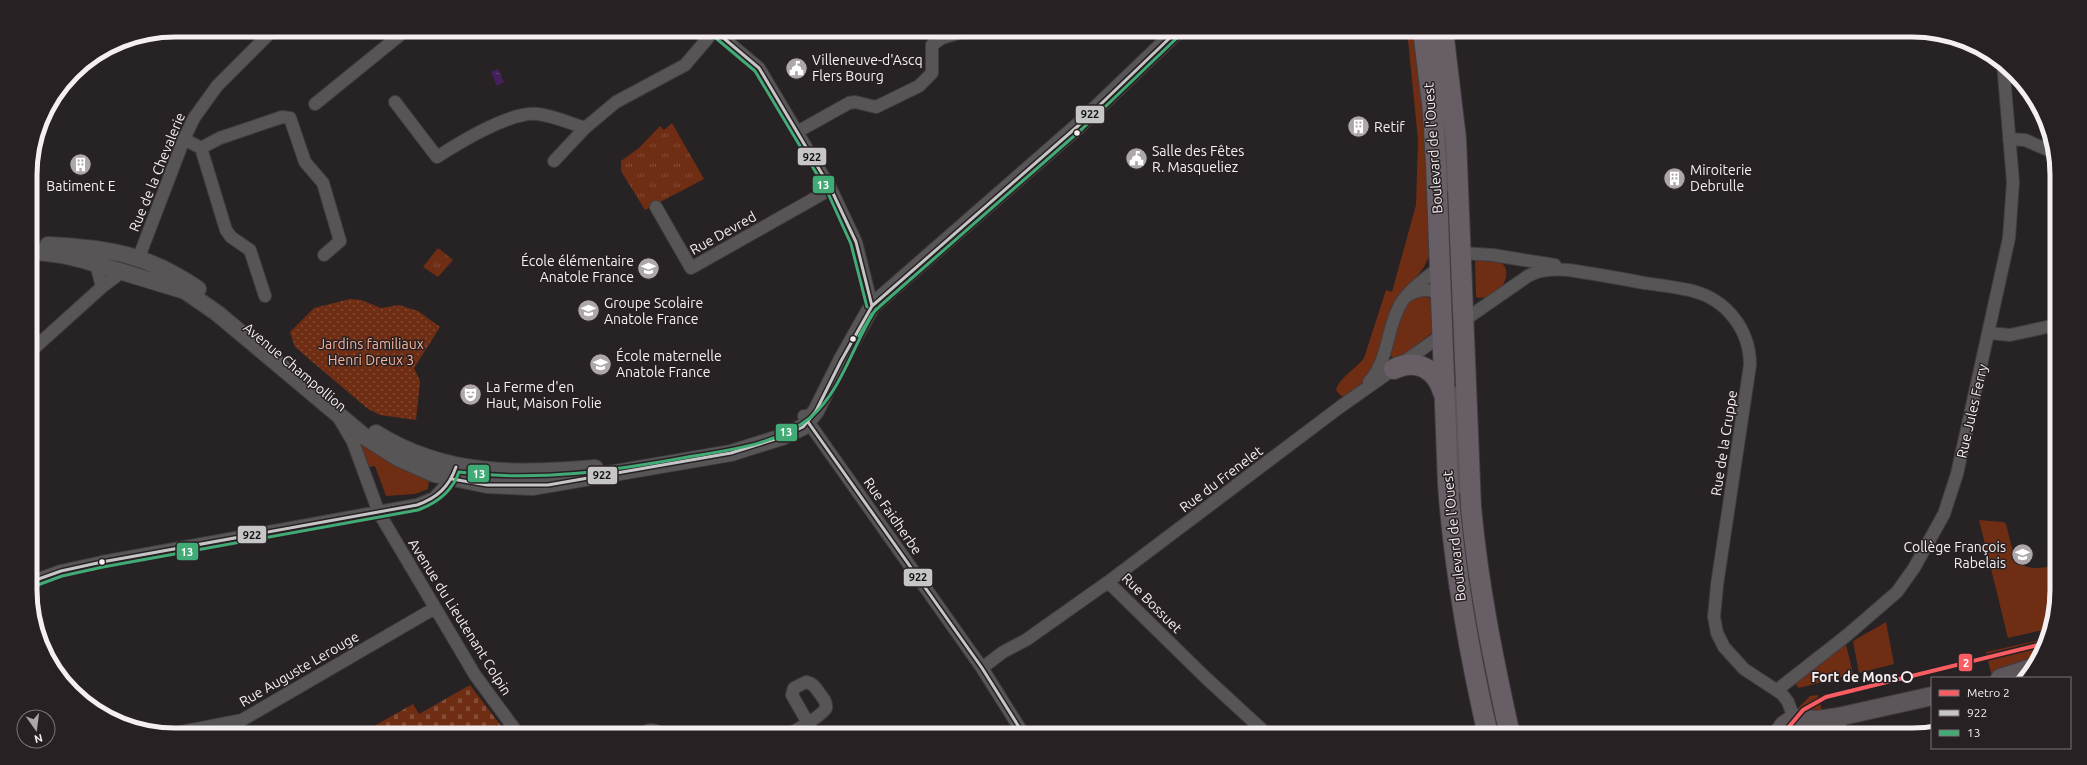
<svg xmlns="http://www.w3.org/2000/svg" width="2087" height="765" viewBox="0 0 2087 765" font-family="Ubuntu,sans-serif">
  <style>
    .grass { fill: #6f2e14 }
    .cemetery { fill: url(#cemetery-stones) }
    .park { fill: url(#park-tufts) }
    .garden { fill: url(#garden-dots) }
    .water { fill: url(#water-ripples) }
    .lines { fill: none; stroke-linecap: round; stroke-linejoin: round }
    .minor-casing { stroke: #413d3f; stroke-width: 14 }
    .tertiary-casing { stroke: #413d3f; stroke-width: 18 }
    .secondary-casing { stroke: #413d3f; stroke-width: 20 }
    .primary-casing { stroke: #413d3f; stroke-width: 22 }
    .minor { stroke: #585556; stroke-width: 12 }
    .tertiary { stroke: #585556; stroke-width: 16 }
    .secondary { stroke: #5c565a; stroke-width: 18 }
    .primary { stroke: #685e65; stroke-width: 20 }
    .bus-1-casing { stroke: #282124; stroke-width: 6 }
    .bus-2-casing { stroke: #282124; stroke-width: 6 }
    .bus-1 { stroke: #c6c6c6; stroke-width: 3 }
    .bus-2 { stroke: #40ab75; stroke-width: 3 }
    .metro-1-casing { stroke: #282124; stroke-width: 7 }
    .metro-1 { stroke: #f95d62; stroke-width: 4 }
    .bus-dot { fill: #f5eff1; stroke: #282124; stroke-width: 1.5 }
    .stop-dot { fill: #282124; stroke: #f5eff1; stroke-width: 2 }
    .labels { text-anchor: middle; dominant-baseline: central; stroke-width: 3; stroke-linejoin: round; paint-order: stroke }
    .poi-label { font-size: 14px; fill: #f5eff1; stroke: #282124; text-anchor: start }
    .street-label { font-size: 14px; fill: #f5eff1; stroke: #282124 }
    .park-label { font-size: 14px; fill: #f7b299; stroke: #282124 }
    .stop-label { font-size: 14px; font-weight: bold; fill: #f5eff1; stroke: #282124; text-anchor: end }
    .rim { fill: none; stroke: #f5eff1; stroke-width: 5 }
    .line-badge { stroke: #282124; stroke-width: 1.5 }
    .badge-label { font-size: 11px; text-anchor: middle; font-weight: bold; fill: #fff }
    .pale-badge-label { font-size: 11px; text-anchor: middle; font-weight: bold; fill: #111 }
  </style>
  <defs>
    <pattern id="cemetery-stones" width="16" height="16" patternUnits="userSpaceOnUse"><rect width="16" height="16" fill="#6f2e14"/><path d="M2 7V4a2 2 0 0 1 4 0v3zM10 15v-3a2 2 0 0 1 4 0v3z" fill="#844d37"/></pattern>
    <pattern id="park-tufts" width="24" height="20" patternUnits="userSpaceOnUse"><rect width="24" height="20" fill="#6f2e14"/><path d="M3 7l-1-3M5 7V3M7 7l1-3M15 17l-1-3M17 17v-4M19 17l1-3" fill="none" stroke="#844d37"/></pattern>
    <pattern id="garden-dots" width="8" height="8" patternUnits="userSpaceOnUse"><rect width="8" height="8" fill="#6f2e14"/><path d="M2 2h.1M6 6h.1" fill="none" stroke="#844d37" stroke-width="1.8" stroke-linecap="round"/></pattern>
    <pattern id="water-ripples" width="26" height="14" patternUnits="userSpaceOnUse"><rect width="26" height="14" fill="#46205e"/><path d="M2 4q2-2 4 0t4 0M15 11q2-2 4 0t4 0" fill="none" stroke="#614176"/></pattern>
  </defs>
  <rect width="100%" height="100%" fill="#272224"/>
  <path class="grass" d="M1407 30H1413L1424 115 1430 245 1429 256 1424 267 1395 304 1370 376 1347 396H1341L1336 390C1339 378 1357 368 1364 358L1386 290 1392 292 1416 205 1418 140Z
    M1475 260C1481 260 1488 259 1494 260 1521 265 1499 304 1476 297Z
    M1424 296 1431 299 1433 332 1398 359H1394L1389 354C1395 331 1397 300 1424 296Z
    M360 441 429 479 428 489 415 494 386 496 375 466 369 467 359 443Z
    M1979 520 2003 522 2006 524C2015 560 2015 575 2057 565V590L2051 628 2008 638Z
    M1886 622 1894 664 1859 673 1853 641Z
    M2049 638 2037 661 1991 673 1986 652Z
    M1845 640 1853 674 1799 688 1793 681Z
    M1818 695 1823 715 1802 711 1798 708 1810 696Z"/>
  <path class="cemetery" d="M470 685 508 735H358L413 704 419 714Z"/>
  <path class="park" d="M672 123 704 179 645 210 621 171V161L639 148 660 126 664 130Z
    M438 248 453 260 438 277 423 267Z"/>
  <path class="garden" d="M350 299 361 300 381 308 399 305 418 311 440 327 414 368 420 381 416 420 380 415 368 409 295 347 290 332 314 308Z"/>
  <path class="water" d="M498 69 504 82 497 86 491 72Z"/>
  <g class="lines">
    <defs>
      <path id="minor" d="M714 30 759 68 831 189 856 242 872 306
        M395 102 437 157C460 142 511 111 538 114 554 116 570 123 585 128
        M315 104 400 35 403 30
        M1441 106 1448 185
        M797 132 849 103 855 102 876 107 919 86 932 73V45L942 38 968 30
        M184 139 201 148 220 138 282 117 290 118 305 162 323 183 340 241 324 255
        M2009 139 2025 140 2055 153
        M201 148 226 230 231 237 250 250 265 296
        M554 161 585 128 616 102 685 65 714 31
        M656 207 691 268 831 189
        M1461 253 1493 255 1555 265
        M139 257 184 139 194 118 217 86 273 30
        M96 264 102 287
        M1407 296C1419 289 1433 286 1443 299
        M1463 321 1528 276C1541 269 1554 269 1569 270 1594 274 1619 278 1644 283 1660 285 1677 287 1693 291 1727 300 1750 330 1750 365L1717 585 1714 617 1717 633 1724 647 1744 669 1782 694 1788 702 1794 718
        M1989 333 2010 335 2056 325
        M31 351 102 287 122 272
        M1369 382C1389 360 1386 330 1400 305 1408 290 1426 278 1440 267
        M1454 393 1462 488
        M804 416 982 668 1024 735
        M340 420 353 442 379 513 475 675 519 735
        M33 581 61 571 102 562 417 505 434 498 452 479
        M1108 582 1340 407 1442 335
        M982 668 1003 652 1026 640 1108 582 1206 678 1268 735
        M1777 690 1846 636 1897 592 1914 568 1944 514 1957 474 2009 238 2013 182 2003 63
        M1838 717 1842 735
        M170 734 242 720 435 608
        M642 735C648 728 656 729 663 735
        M787 735C795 731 823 715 826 708 827 702 823 698 820 694 816 688 813 683 806 682L794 688 792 695 808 723"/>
      <path id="tertiary" d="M48 245C109 248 147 254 198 289
        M31 251 62 255 83 260 185 291 217 313 365 437 398 458 434 474 487 485 533 487 731 453 782 437 803 427 816 411 841 361 872 306 1079 125 1178 30
        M376 433C444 476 518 475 595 468"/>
      <path id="secondary" d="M2000 678 2034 667
        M1777 735 1784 725 1794 718 1818 720 1838 717 1932 696"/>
      <path id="primary" d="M1423 30 1433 112 1436 164 1448 484C1454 570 1469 652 1488 735
        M1443 30 1456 139 1471 507C1478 584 1493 659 1510 735
        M1394 369C1417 358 1436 369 1443 392"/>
    </defs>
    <use href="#minor" class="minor-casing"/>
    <use href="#tertiary" class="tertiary-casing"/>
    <use href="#secondary" class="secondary-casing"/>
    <use href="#primary" class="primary-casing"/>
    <use href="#minor" class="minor"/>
    <use href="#tertiary" class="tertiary"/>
    <use href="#secondary" class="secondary"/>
    <use href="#primary" class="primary"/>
    <defs>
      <path id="bus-1" d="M714 30 759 68 831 189 856 242 872 306
        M808 422 982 668 1024 735
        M452 479 487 485H548L731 453 782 437 803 427 816 411 841 361 872 306 1079 125 1178 30
        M33 581 61 571 102 562 417 505C437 498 449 487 456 467"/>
      <path id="bus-2" d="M711 34 755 71 827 191 851 244 867 307
        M859 336 872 314 880 306 1082 129 1181 34
        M35 586 62 576 103 567 418 510C437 503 452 492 459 472 537 482 612 471 688 457 729 450 777 445 811 417 841 392 854 342 876 309"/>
    </defs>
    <use href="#bus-1" class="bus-1-casing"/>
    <use href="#bus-2" class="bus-2-casing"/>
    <use href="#bus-1" class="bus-1"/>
    <use href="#bus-2" class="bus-2"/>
    <defs>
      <path id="metro-1" d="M1782 735 1803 710 1826 697 2046 643"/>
    </defs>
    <use href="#metro-1" class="metro-1-casing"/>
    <use href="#metro-1" class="metro-1"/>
  </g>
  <defs>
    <symbol id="civic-disc" viewBox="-11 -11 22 22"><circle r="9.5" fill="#ada7a9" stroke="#282124"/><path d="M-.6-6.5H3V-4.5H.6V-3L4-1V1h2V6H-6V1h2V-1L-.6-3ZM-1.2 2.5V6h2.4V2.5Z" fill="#fff"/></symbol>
    <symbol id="building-disc" viewBox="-11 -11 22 22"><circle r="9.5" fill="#ada7a9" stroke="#282124"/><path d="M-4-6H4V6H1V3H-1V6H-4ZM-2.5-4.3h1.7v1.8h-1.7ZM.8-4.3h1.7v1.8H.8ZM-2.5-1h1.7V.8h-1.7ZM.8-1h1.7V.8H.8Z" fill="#fff"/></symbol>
    <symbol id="school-disc" viewBox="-11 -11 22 22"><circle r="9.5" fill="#ada7a9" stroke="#282124"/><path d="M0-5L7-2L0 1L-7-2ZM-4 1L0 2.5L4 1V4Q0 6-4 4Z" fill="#fff"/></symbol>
    <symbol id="theatre-disc" viewBox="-11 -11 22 22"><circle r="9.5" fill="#ada7a9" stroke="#282124"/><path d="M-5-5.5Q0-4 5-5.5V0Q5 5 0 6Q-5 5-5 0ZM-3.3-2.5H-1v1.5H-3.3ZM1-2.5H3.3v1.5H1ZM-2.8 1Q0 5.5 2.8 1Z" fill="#fff"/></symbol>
  </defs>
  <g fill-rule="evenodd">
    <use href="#civic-disc" x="784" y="56" width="25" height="25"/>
    <use href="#building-disc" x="1346" y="114" width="25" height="25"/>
    <use href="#civic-disc" x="1124" y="146" width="25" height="25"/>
    <use href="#building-disc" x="68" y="152" width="25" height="25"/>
    <use href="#building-disc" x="1662" y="166" width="25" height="25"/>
    <use href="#school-disc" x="636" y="256" width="25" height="25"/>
    <use href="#school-disc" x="576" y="298" width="25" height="25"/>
    <use href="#school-disc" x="588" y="352" width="25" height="25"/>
    <use href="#theatre-disc" x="458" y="382" width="25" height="25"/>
    <use href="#school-disc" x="2010" y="542" width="25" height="25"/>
  </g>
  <g class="bus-dot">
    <circle cx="1077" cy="133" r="3.5"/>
    <circle cx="853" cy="339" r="3.5"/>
    <circle cx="102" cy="562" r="3.5"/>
  </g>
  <circle class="stop-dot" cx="1907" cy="677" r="5"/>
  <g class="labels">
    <g class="poi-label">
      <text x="812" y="60">Villeneuve-d'Ascq<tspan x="812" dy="16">Flers Bourg</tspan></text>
      <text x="1374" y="127">Retif</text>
      <text x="1152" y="151">Salle des Fêtes<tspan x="1152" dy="16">R. Masqueliez</tspan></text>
      <text x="1690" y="170">Miroiterie<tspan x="1690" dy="16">Debrulle</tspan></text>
      <text x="81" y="186" text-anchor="middle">Batiment E</text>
      <text x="634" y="261" text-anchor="end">École élémentaire<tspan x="634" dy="16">Anatole France</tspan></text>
      <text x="604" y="303">Groupe Scolaire<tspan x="604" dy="16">Anatole France</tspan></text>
      <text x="616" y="356">École maternelle<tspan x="616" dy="16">Anatole France</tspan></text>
      <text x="486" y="387">La Ferme d'en<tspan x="486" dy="16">Haut, Maison Folie</tspan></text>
      <text x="2006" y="547" text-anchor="end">Collège François<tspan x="2006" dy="16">Rabelais</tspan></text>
    </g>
    <g class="street-label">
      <text transform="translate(1433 148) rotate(-94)">Boulevard de l'Ouest</text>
      <text transform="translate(157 172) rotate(-68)">Rue de la Chevalerie</text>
      <text transform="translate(723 233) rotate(-29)">Rue Devred</text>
      <text transform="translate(295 367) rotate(40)">Avenue Champollion</text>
      <text transform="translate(1972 411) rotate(-77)">Rue Jules Ferry</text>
      <text transform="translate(1724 443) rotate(-81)">Rue de la Cruppe</text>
      <text transform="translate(1221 479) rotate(-37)">Rue du Frenelet</text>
      <text transform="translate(893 516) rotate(55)">Rue Faidherbe</text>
      <text transform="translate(1454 536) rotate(-96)">Boulevard de l'Ouest</text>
      <text transform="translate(1152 603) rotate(45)">Rue Bossuet</text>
      <text transform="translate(460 617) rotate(58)">Avenue du Lieutenant Colpin</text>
      <text transform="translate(299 669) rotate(-30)">Rue Auguste Lerouge</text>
    </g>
    <g class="park-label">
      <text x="371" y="344">Jardins familiaux<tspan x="371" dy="16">Henri Dreux 3</tspan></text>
    </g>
    <g class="stop-label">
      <text x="1898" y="677">Fort de Mons</text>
    </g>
  </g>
  <path d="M0 0H2087V765H0ZM175 37H1912A138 138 0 0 1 2050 175V590A138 138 0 0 1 1912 728H175A138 138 0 0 1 37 590V175A138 138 0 0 1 175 37Z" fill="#282124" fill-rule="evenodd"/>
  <path class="rim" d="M175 37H1912A138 138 0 0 1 2050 175V590A138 138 0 0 1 1912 728H175A138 138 0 0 1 37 590V175A138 138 0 0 1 175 37Z"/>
  <g class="line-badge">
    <rect x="1075" y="105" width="30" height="19" rx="4" fill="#c6c6c6"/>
    <rect x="797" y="147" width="30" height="19" rx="4" fill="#c6c6c6"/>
    <rect x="812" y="175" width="23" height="19" rx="4" fill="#40ab75"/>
    <rect x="775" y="423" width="23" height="19" rx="4" fill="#40ab75"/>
    <rect x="467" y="464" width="23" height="19" rx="4" fill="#40ab75"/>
    <rect x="587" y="466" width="31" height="19" rx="4" fill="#c6c6c6"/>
    <rect x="237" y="525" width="30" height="19" rx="4" fill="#c6c6c6"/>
    <rect x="176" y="542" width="23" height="19" rx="4" fill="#40ab75"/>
    <rect x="903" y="568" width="30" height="19" rx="4" fill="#c6c6c6"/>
    <rect x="1958" y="653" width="15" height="19" rx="4" fill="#f95d62"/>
  </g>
  <g class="badge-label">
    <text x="823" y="189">13</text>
    <text x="786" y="436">13</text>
    <text x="479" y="478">13</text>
    <text x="187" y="556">13</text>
    <text x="1966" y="667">2</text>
  </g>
  <g class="pale-badge-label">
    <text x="1090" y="118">922</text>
    <text x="812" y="161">922</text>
    <text x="602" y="479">922</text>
    <text x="252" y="539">922</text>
    <text x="918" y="581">922</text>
  </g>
  <rect x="1931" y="677" width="140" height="72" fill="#282124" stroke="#7a7376"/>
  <rect x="1939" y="690" width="20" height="6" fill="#f95d62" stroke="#7a7376"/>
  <text x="1967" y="697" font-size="12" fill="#f5eff1">Metro 2</text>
  <rect x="1939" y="710" width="20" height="6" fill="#c6c6c6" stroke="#7a7376"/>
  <text x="1967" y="717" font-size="12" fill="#f5eff1">922</text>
  <rect x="1939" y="730" width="20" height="6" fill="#40ab75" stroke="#7a7376"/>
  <text x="1967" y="737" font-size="12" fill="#f5eff1">13</text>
  <g transform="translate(36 729) rotate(166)"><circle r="19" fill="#282124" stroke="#7a7376"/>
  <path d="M0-3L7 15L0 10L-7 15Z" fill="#ada7a9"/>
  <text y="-6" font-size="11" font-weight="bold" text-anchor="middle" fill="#f5eff1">N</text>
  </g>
</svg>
